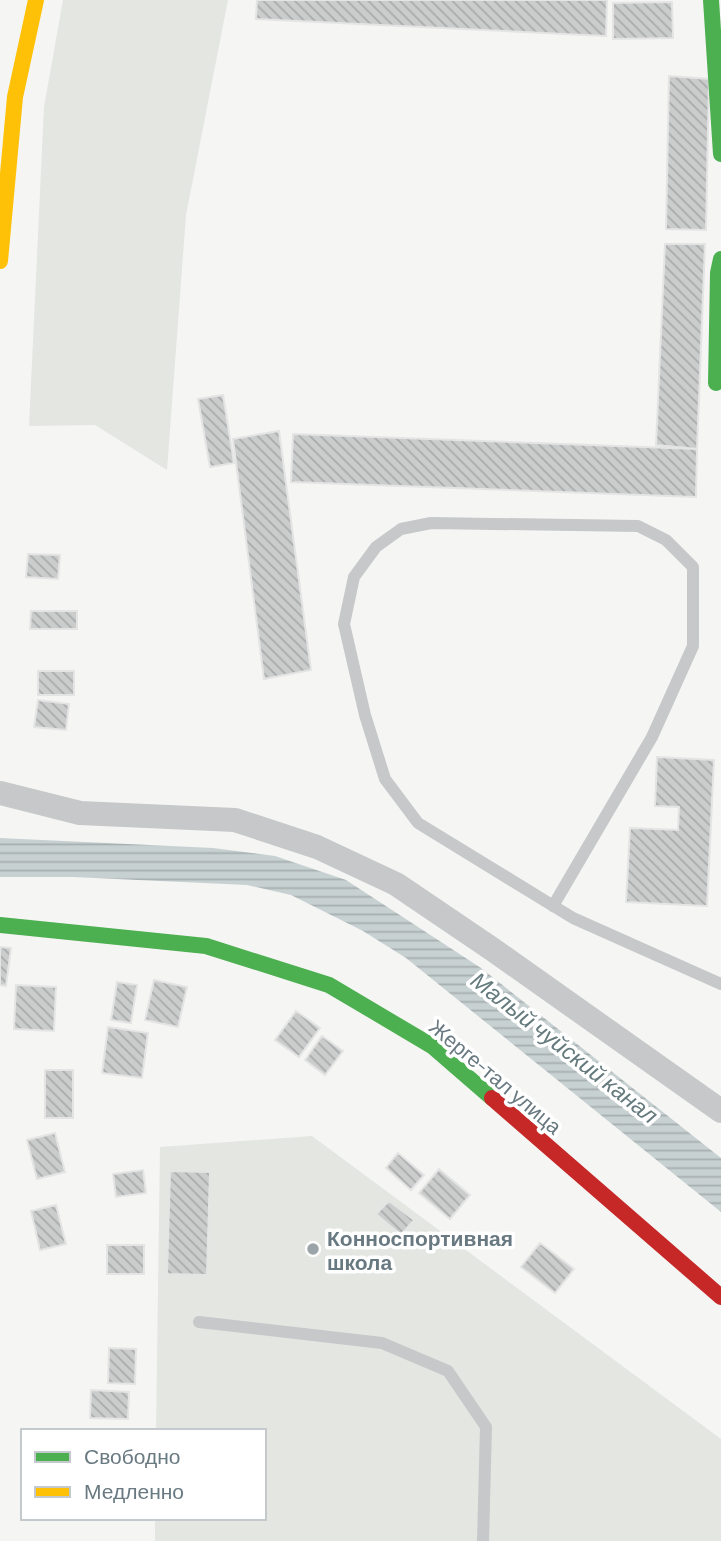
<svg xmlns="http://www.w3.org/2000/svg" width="721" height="1541" viewBox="0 0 721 1541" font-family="Barlow,sans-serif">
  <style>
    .grass { fill: #e4e6e2 }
    .water { fill: url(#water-rules) }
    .building { fill: url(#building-back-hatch); stroke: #e4e4e4; stroke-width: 2 }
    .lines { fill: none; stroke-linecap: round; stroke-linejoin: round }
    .lane { stroke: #c6c8c9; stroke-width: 12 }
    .street { stroke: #c6c8c9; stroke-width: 24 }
    .fast { stroke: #4caf50; stroke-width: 16 }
    .slow { stroke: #ffc107; stroke-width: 16 }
    .jam { stroke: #c62828; stroke-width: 16 }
    .poi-dot { fill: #9aa4a9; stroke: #fff; stroke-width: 2.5 }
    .labels { text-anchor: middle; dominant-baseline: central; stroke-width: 7; stroke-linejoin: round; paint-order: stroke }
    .street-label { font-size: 21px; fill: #697981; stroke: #fff }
    .poi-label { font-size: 21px; font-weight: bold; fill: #697981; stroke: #fff; text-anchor: start }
    .water-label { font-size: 23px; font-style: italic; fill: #647a7d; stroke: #fff }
  </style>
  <defs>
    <pattern id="water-rules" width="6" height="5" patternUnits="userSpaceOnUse" patternTransform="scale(1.75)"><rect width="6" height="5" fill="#c8d1d2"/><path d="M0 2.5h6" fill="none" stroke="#a6aeb0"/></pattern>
    <pattern id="building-back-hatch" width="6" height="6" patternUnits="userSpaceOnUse" patternTransform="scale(1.75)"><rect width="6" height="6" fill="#cbcccc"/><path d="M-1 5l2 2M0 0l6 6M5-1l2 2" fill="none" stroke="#a9aaab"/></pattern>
  </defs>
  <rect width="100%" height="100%" fill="#f5f5f4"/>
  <path class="grass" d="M63 0H228L186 215 167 470 95 425 29 426 44 107Z
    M312 1136 721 1439V1541H155V1518H264V1431H156L160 1147Z"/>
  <path class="water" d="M0 838 213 848 275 856 346 880 481 968 721 1158V1212L406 958 363 931 291 895 247 885 73 877H0Z"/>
  <path class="building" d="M257 0H607L606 36 256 19Z
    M672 2 673 38 613 39V3Z
    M669 76 709 79 706 230 666 229Z
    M665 244H705L697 449 656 445Z
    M223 395 234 463 210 467 198 399Z
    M279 431 311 670 264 679 233 439Z
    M293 434 697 449 696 497 291 482Z
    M28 554 60 555 58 579 26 577Z
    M31 611H77V629H30Z
    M38 671H74V695H38Z
    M38 700 69 704 66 730 34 727Z
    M657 757 714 760 707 906 626 902 630 828 678 830 679 807 655 806Z
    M0 947 11 948 6 986 0 985Z
    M154 980 187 987 178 1027 145 1020Z
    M117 982 137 985 131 1023 111 1020Z
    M16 985 56 987 54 1031 14 1029Z
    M296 1011 320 1028 299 1057 275 1040Z
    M108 1027 148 1033 142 1078 102 1073Z
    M322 1036 343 1051 325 1075 305 1060Z
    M45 1070H73V1118H45Z
    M55 1133 65 1172 37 1179 27 1140Z
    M398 1153 424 1175 411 1190 386 1168Z
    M439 1169 470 1195 450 1219 419 1193Z
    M143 1170 146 1193 116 1197 113 1174Z
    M170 1171 210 1172 207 1275 167 1274Z
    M389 1201 414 1220 401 1235 376 1214Z
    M56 1205 66 1244 40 1250 31 1211Z
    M540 1243 574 1269 555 1293 521 1267Z
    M107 1245H144V1274H107Z
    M109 1348 136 1349 135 1384 108 1383Z
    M91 1390 129 1392 128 1419 90 1418Z"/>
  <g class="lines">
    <path class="lane" d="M553 906 652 737 693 646V567L666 540 638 526 431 523 401 529 376 547 354 577 344 624 365 715 385 779 418 823 573 918 721 984
      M199 1322 382 1343 448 1371 486 1427 483 1541"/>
    <path class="street" d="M0 793 80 813 235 820 317 847 396 884 492 949 721 1111"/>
    <path class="fast" d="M711 0 721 154
      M716 383 718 273 721 259
      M0 925 206 946 329 985 432 1046 492 1098"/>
    <path class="slow" d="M0 261 15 97 36 0"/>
    <path class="jam" d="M492 1098 721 1297"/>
  </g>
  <circle class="poi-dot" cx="313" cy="1249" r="7"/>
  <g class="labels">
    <g class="street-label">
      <text transform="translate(496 1076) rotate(40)">Жерге-тал улица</text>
    </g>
    <g class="poi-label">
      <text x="327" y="1237">Конноспортивная<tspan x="327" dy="24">школа</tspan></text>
    </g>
    <g class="water-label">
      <text transform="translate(565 1047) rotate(38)">Малый чуйский канал</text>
    </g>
  </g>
  <rect x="21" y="1429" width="245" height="91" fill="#ffffff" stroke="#c3c9cd" stroke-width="2"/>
  <rect x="35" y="1452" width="35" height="10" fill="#4caf50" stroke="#c3c9cd" stroke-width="2"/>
  <text x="84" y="1464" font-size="21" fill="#697981">Свободно</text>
  <rect x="35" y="1487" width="35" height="10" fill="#ffc107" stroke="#c3c9cd" stroke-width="2"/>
  <text x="84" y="1499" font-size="21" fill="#697981">Медленно</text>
</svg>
